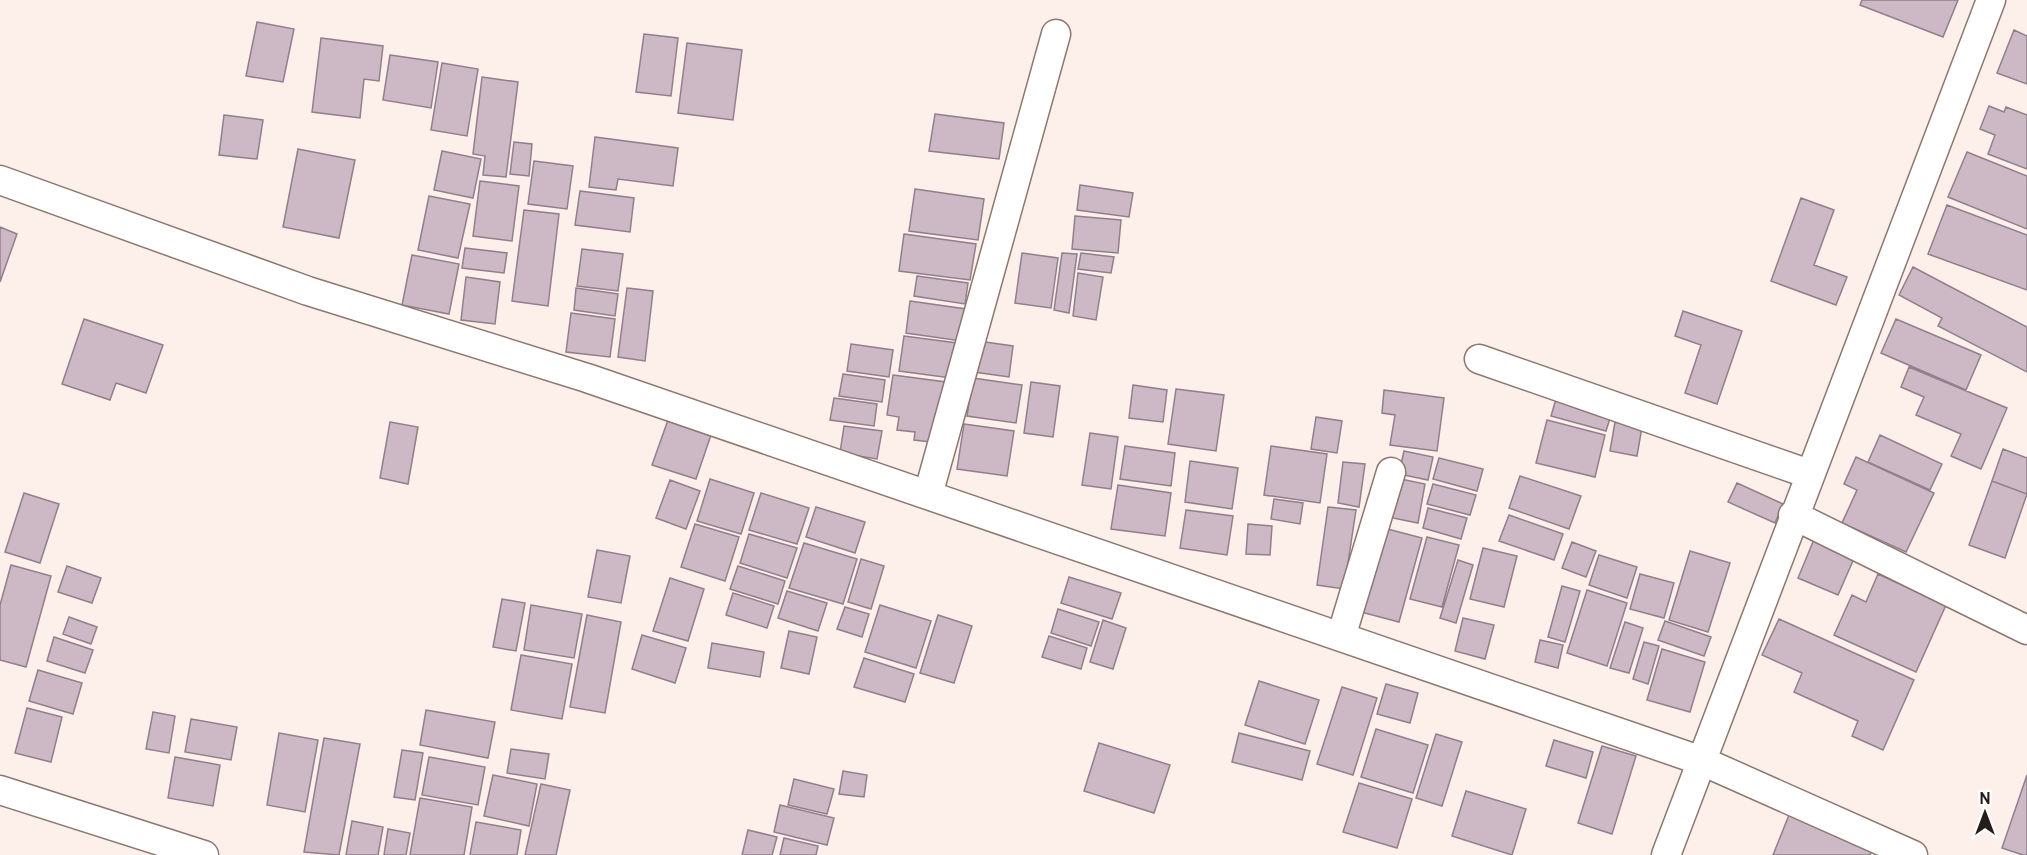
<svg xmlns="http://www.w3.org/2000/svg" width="2027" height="855" viewBox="0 0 2027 855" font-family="Overpass,sans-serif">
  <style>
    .building { fill: #cdb9c6; stroke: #917f8c; stroke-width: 1.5 }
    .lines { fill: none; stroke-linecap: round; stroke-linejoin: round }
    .street-casing { stroke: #8c7870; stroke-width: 31 }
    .street { stroke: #fff; stroke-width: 28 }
  </style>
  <rect width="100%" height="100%" fill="#fdefe9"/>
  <path class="building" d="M1862 0H1958L1943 37 1860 5Z
    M257 22 294 29 283 82 246 76Z
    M2014 30 2027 36V84L1997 73Z
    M644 34 678 38 671 96 636 92Z
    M321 38 383 46 379 81 364 79 360 118 312 112Z
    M687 43 742 50 733 120 678 113Z
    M390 55 438 62 431 108 383 100Z
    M442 63 478 69 467 136 431 130Z
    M482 77 518 82 506 177 483 175 485 156 473 154Z
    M1989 106 2004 112 2006 107 2027 115V169L1988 154 1995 135 1980 129Z
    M935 114 1004 123 999 159 929 151Z
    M224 115 263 120 257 159 219 155Z
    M595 137 678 148 673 186 618 179 616 190 589 187Z
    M514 142 532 144 529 176 510 174Z
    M298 149 355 160 339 238 283 227Z
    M442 151 481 159 473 198 434 190Z
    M1967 152 2027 176V229L1948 197Z
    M534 161 573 166 567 209 528 204Z
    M480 181 519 186 512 241 473 236Z
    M1080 185 1133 193 1129 217 1077 210Z
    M915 189 984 199 978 240 909 231Z
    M580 191 634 198 630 232 575 225Z
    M429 196 470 204 458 258 418 250Z
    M1801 198 1834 210 1814 265 1847 277 1836 305 1771 281Z
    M1947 205 2027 235V290L1928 254Z
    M524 210 559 214 548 306 512 301Z
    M1075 216 1121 220 1118 253 1072 249Z
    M0 227 17 234 0 282Z
    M904 234 976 244 970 280 899 271Z
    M465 248 507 253 504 273 462 268Z
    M582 249 623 254 618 291 577 286Z
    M1022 253 1058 258 1051 308 1015 303Z
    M1062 253 1077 254 1069 313 1054 310Z
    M1081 253 1114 257 1111 273 1078 269Z
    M412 255 459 264 449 314 402 305Z
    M1913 267 2027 327V372L1938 326 1942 318 1899 295Z
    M1078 273 1103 277 1096 320 1073 316Z
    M917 276 968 283 965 304 914 296Z
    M466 277 500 282 495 324 461 320Z
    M576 288 618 294 615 316 574 310Z
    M627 288 653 291 645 361 618 357Z
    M910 301 966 309 961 341 906 333Z
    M1683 311 1742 331 1717 404 1685 393 1701 345 1675 336Z
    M571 313 615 319 610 357 566 352Z
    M84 319 163 345 146 393 116 383 110 400 62 384Z
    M1896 319 1981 355 1966 390 1881 353Z
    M904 336 957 343 951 378 899 371Z
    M978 341 1013 346 1009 377 974 372Z
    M851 344 893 350 889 377 847 371Z
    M1909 367 2007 408 1981 469 1951 456 1961 434 1916 415 1924 397 1901 387Z
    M843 374 885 380 882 402 839 396Z
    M893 375 946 382 939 443 914 440 915 432 897 430 899 417 887 415Z
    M973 378 1022 385 1016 423 967 416Z
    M1031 382 1060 386 1053 437 1024 433Z
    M1133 385 1167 390 1163 422 1129 418Z
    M1176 389 1224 395 1216 451 1168 444Z
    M1384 390 1444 398 1437 451 1390 445 1395 415 1382 413Z
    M834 398 877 404 874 426 830 420Z
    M1556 399 1611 415 1606 431 1551 416Z
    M1316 417 1342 421 1337 453 1311 449Z
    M668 420 711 435 696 479 652 465Z
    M1547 420 1605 435 1595 477 1536 463Z
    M390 422 418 427 408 484 380 478Z
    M1615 422 1642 427 1637 456 1610 451Z
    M964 424 1014 431 1007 476 957 469Z
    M844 426 882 431 877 459 840 453Z
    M1090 433 1118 437 1111 489 1082 485Z
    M1880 435 1942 464 1930 490 1868 462Z
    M1125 446 1175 453 1171 486 1120 479Z
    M1271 446 1327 454 1320 503 1264 495Z
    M2003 449 2027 458V494L1992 481Z
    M1404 451 1433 457 1428 480 1399 474Z
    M1856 457 1934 493 1906 552 1842 523 1857 490 1844 484Z
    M1439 458 1483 469 1477 491 1433 479Z
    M1190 461 1238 468 1232 509 1185 502Z
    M1343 462 1365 464 1359 507 1338 503Z
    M1520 476 1581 496 1569 529 1509 508Z
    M1396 478 1425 484 1418 523 1388 517Z
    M710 479 754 493 741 534 697 521Z
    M670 480 700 491 686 529 656 518Z
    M1992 481 2027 494 2005 558 1969 545Z
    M1737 483 1783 504 1775 523 1728 502Z
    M1433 484 1476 495 1470 515 1427 504Z
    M1118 485 1171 493 1165 536 1111 529Z
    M24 493 59 504 40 563 5 552Z
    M761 493 809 508 797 544 749 530Z
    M1274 499 1303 503 1300 524 1271 519Z
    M816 507 865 522 855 553 806 537Z
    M1328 507 1356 510 1344 589 1317 585Z
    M1428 508 1467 518 1461 539 1423 528Z
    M1186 510 1233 516 1227 555 1180 548Z
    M1509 515 1563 534 1554 560 1499 541Z
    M695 524 739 537 725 581 681 567Z
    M1248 524 1272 526 1270 555 1246 554Z
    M1380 527 1422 538 1399 622 1357 611Z
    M749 534 797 548 787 578 740 563Z
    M1427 537 1459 545 1442 607 1410 599Z
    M1815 537 1856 554 1838 595 1798 578Z
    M1572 542 1596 551 1586 577 1562 568Z
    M804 543 857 559 843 604 789 588Z
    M1483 548 1517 556 1504 607 1470 599Z
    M597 550 630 556 621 603 588 597Z
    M1690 551 1730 563 1708 632 1669 620Z
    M1599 555 1637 567 1627 598 1589 585Z
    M861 559 884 566 871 609 848 602Z
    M1458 560 1473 565 1456 623 1440 618Z
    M11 565 51 576 26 667 0 660V605Z
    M67 566 101 578 92 603 58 592Z
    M738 566 785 581 778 604 730 589Z
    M1640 574 1674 583 1664 618 1630 609Z
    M1878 574 1946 605 1916 672 1834 635 1852 595 1866 602Z
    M1069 577 1121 593 1112 619 1061 603Z
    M670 578 704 589 688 641 653 631Z
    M1562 586 1580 591 1565 642 1548 637Z
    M1587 590 1627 603 1607 666 1567 653Z
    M787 591 827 603 818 631 778 618Z
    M733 593 774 606 767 628 726 615Z
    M502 599 525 603 516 651 493 647Z
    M531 605 582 614 574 658 524 650Z
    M880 605 931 621 916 668 865 652Z
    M845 607 869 614 862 637 837 629Z
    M1058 609 1099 622 1091 646 1051 633Z
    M587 615 621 622 605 713 570 707Z
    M938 615 972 626 954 683 920 673Z
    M69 617 97 627 91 644 63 634Z
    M1463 618 1494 625 1485 659 1455 651Z
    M1779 619 1914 680 1883 750 1852 736 1858 721 1794 692 1802 673 1762 655Z
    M1103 620 1126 628 1113 669 1090 662Z
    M1665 621 1711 637 1704 656 1658 640Z
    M1625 622 1643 628 1629 673 1610 668Z
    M789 631 817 637 809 674 781 668Z
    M642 635 686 648 675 683 632 669Z
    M1049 636 1087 648 1081 669 1042 657Z
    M54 637 93 650 85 673 47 661Z
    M1540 640 1563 645 1558 668 1535 662Z
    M1644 642 1659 646 1648 684 1633 679Z
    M712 643 764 652 760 677 708 668Z
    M1662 649 1705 662 1690 712 1647 700Z
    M521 655 572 664 562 719 511 710Z
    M864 658 914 674 905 702 854 687Z
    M38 670 82 683 73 714 29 701Z
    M1259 681 1319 700 1305 744 1245 725Z
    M1386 684 1418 693 1410 723 1377 714Z
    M1342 687 1377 698 1353 775 1317 764Z
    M27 708 62 717 51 762 15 753Z
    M426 710 495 722 488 758 420 745Z
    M153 712 175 716 169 753 146 749Z
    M191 719 237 727 231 760 185 752Z
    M1376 729 1428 745 1413 793 1361 777Z
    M279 733 318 740 305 812 267 805Z
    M1239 733 1310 751 1302 780 1232 762Z
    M1436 734 1462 742 1442 806 1416 798Z
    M324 738 360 744 339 855 304 852Z
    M1554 740 1593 752 1586 778 1546 766Z
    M1099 743 1170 765 1154 813 1084 791Z
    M1602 746 1636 756 1612 834 1578 823Z
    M511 749 549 754 545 779 507 773Z
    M402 750 423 753 415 800 394 797Z
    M175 757 220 765 213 806 168 798Z
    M429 757 485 767 478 805 422 795Z
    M843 771 867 775 864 797 839 794Z
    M493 775 537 784 529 826 484 816Z
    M2027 775V855H2023L2002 848Z
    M794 779 834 789 827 814 788 805Z
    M1359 783 1412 799 1397 848 1343 832Z
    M541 784 570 790 556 855H525Z
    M1466 791 1526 809 1512 855 1452 836Z
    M420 798 472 807 464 855H410Z
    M780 805 834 818 827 845 774 832Z
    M1791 810 1875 843 1870 855H1773Z
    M352 821 383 827 378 855H346Z
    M476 822 521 830 517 855H470Z
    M388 829 410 833 406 855H384Z
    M748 830 777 837 772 855H742Z
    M784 838 818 846 816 855H780Z"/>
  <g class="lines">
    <defs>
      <path id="street" d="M0 180 308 291 587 378 1702 761 1913 855
        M1479 359 1809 474
        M928 495 1056 34
        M1793 515 2027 630
        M1341 637 1391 472
        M0 790 204 855
        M1666 855 1991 0"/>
    </defs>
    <use href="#street" class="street-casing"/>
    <use href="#street" class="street"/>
  </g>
  <g transform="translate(1985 813)" stroke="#ffffff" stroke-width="4.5" paint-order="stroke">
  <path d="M0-4.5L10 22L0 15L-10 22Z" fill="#251d19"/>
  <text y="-9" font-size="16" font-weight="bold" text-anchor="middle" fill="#251d19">N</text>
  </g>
</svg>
